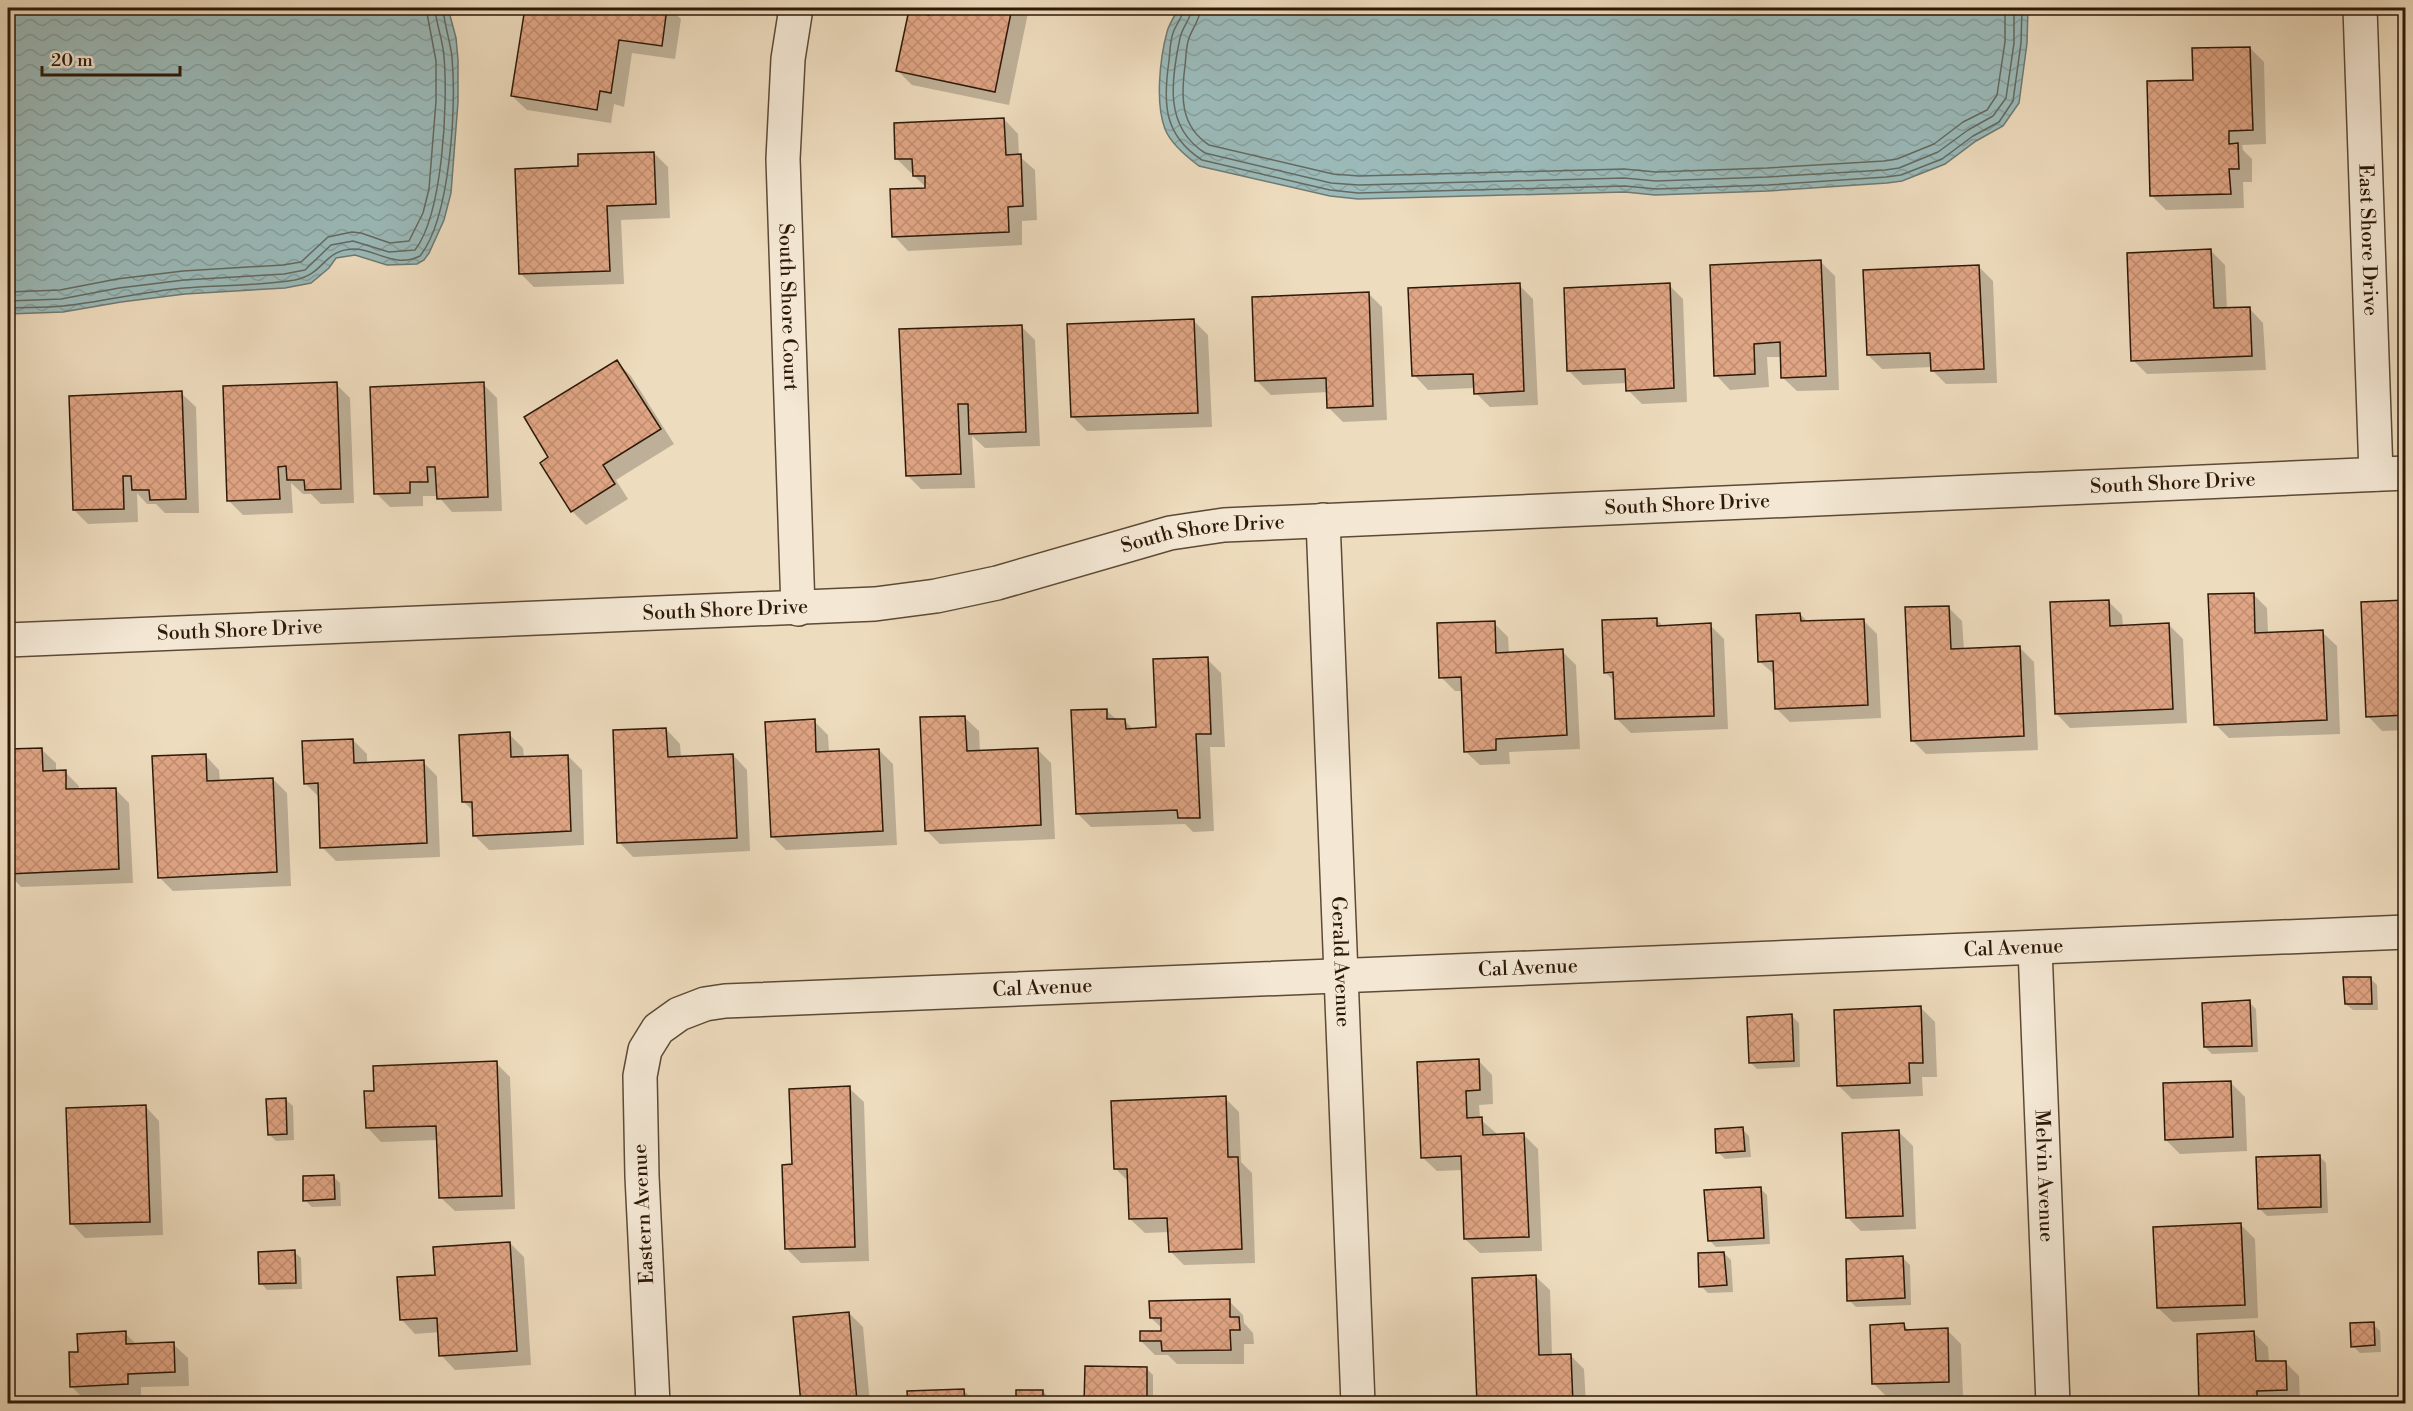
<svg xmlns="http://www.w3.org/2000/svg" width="2413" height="1411" viewBox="0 0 2413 1411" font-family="'Libre Bodoni',serif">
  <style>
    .water { fill: url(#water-waves); stroke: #6f7a72; stroke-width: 1.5 }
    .shadow { fill: #0003 }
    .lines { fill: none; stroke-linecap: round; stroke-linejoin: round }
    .shore { stroke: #646a60; stroke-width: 1.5 }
    .building { fill: url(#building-cross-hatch); stroke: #2d1907; stroke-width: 1.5 }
    .minor-casing { stroke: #5d4a35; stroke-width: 36 }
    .minor { stroke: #f4e8d5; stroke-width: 33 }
    .labels { text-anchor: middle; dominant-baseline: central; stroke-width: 6; stroke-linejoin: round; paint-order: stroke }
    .street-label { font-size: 20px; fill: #2d1907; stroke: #f4e8d5 }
  </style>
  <defs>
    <pattern id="water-waves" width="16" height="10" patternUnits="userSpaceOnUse" patternTransform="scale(1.5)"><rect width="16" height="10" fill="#9bbab9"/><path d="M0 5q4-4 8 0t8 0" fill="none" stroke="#869f9e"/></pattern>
    <pattern id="building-cross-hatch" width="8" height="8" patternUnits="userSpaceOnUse" patternTransform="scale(1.5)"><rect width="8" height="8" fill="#e0a584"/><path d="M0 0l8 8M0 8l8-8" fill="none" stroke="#c08d70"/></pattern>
  </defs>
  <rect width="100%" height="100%" fill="#eedcbe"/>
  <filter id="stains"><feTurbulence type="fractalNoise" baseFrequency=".00333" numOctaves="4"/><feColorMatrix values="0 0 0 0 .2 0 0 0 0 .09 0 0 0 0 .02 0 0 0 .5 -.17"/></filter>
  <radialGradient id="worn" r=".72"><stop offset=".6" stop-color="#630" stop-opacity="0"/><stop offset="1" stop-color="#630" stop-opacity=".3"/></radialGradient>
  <path class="water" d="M8 8H448L456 38 458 60V102L451 193 444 220 429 253 424 260 417 264 387 265 355 255 336 258 329 268 311 283 285 288 185 294 121 302 63 312 8 314Z
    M1179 8H2028L2027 43 2019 103 2003 126 1976 141 1945 164 1902 181 1887 183 1768 191 1655 195 1625 192 1358 199 1330 196 1199 166C1187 157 1170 142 1165 129 1155 103 1160 58 1167 32 1169 24 1175 15 1179 8Z"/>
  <path class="shadow" d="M526 8H670L681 19 675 59 632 53 624 107 614 104 611 123 527 110 512 96Z
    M932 8H1029L1009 105 912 85 898 71 930 17Z
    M2128 8H2222L2223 13 2136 16Z
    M2250 48 2264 62 2266 144 2242 145 2243 150 2252 159V182H2243L2244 208 2166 210 2152 196Z
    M1004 119 1018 134 1019 156 1035 170 1037 220 1022 221V245L908 251 894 236 928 189 914 176V173H911L897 159Z
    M654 153 668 167 670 218 621 220 624 284 534 287 520 273 580 168Z
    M2211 251 2225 265 2227 309 2249 308 2263 323 2266 370 2147 374 2133 360Z
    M1821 262 1835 276 1839 390 1797 391 1782 377V357H1767L1769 387 1730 390 1716 375Z
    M1979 267 1993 281 1997 383 1946 384 1932 370V367L1882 369 1868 355Z
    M1519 285 1533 299 1538 405 1490 407 1476 393 1475 388 1428 390 1414 375Z
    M1669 285 1683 299 1687 402 1642 404 1628 390 1627 383 1583 385 1569 371Z
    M1368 293 1382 307 1387 420 1343 422 1329 408 1328 392 1271 395 1257 381Z
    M1194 321 1208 335 1212 427 1087 431 1073 417Z
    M1021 326 1035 340 1040 446 985 448 972 436 975 488 921 489 907 475 901 331Z
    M617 362 631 376 674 444 616 480 628 499 586 525 572 511 550 458Z
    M336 384 350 398 354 503 321 504 311 494H303L291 483 293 513 243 515 229 501Z
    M483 384 497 398 502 511 452 512 438 496H423V506L390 507 376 493Z
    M181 393 196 407 199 513H165L156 504H147L137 493 138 522 88 524 74 510Z
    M2253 594 2267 608 2268 634 2322 632 2337 646 2340 734 2229 738 2215 724Z
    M2108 601 2122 615 2123 627 2169 625 2183 639 2187 723 2070 728 2056 713Z
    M2406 602V730L2382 731 2368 716Z
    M1948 607 1962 621 1964 650 2020 648 2034 662 2038 750 1926 754 1912 740Z
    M1800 614 1808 622 1863 620 1877 634 1881 718 1790 722 1776 708 1775 675 1759 661Z
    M1657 620 1664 627 1710 625 1724 639 1728 729 1631 733 1617 719 1615 682 1606 673Z
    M1494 623 1508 637 1509 653 1562 651 1576 665 1580 749 1509 752 1510 764 1480 765 1465 751 1463 691H1455L1441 677Z
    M1207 659 1221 673 1225 747H1210L1214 831 1193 832 1185 824 1091 827 1077 813 1106 710 1117 720H1124L1134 730 1157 728Z
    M964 717 979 731 980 752 1037 749 1051 763 1055 839 940 844 926 830Z
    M814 721 828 735 829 752 879 750 893 764 897 845 786 850 772 836Z
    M666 729 680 744 681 758 733 755 747 770 750 851 633 857 619 842Z
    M509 734 523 748 524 758 568 756 582 770 584 845 489 850 474 835V812L464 802Z
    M353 740 367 754V764L423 762 437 776 440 857 336 861 322 847 320 798 305 783Z
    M41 749 56 763V772H65L79 786V790L115 789 129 803 133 883 21 887 8 873V751Z
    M205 755 219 770 220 782 273 779 287 793 291 886 173 891 159 877Z
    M2370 978 2377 985 2378 1010H2353L2346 1004Z
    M2249 1002 2256 1009 2258 1052 2212 1054 2205 1047Z
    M1920 1007 1935 1022 1937 1077H1922L1923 1096 1852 1099 1838 1085Z
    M1792 1016 1799 1023 1800 1067 1757 1069 1750 1062Z
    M1478 1060 1492 1075 1493 1104 1479 1105 1480 1119 1496 1133V1136L1524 1135 1538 1149 1542 1251 1480 1253 1465 1239 1463 1170 1437 1171 1422 1157Z
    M496 1063 510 1077 515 1209 455 1211 440 1197 438 1140 381 1142 367 1127 375 1093Z
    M2231 1083 2245 1097 2247 1151 2180 1154 2166 1140Z
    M849 1088 864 1102 869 1261 801 1263 787 1249 793 1165Z
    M1225 1098 1239 1112 1241 1162 1252 1173 1255 1263 1184 1265 1170 1251 1169 1232 1145 1233 1130 1219 1129 1182 1116 1169Z
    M286 1100 293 1106 294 1140 276 1141 269 1134Z
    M145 1106 159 1121 163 1235 85 1238 71 1223Z
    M1742 1129 1749 1136 1751 1157 1725 1159 1718 1152Z
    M1899 1132 1913 1146 1916 1229 1861 1231 1847 1217Z
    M2319 1156 2326 1163 2328 1213 2267 1216 2260 1209Z
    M333 1176 340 1183 341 1206 312 1207 305 1200Z
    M1761 1189 1767 1195 1770 1244 1716 1247 1709 1240Z
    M2241 1225 2255 1239 2258 1318 2173 1322 2158 1308Z
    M510 1243 524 1257 531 1365 455 1370 441 1355 440 1332 415 1334 401 1319 436 1276Z
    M294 1252 301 1258 302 1289 267 1290 261 1283Z
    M1724 1253 1731 1260 1733 1292 1708 1293 1701 1286Z
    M1903 1258 1910 1265 1911 1305 1856 1307 1849 1300Z
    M1535 1276 1550 1290 1552 1356 1570 1355 1584 1369 1586 1404H1478Z
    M1229 1301 1243 1315 1244 1323 1253 1333 1254 1344H1244V1364H1177L1168 1355H1155L1141 1341 1163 1332V1329L1151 1318Z
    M849 1313 863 1327 870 1404H802Z
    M2373 1324 2380 1331 2381 1352 2360 1353 2353 1346Z
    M1903 1325 1910 1331 1947 1330 1961 1344 1963 1396 1888 1398 1874 1384Z
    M125 1333 137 1345 173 1344 188 1358 189 1386 141 1387V1398L85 1400 71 1386 79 1354Z
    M2254 1333 2268 1347 2269 1363 2285 1362 2299 1376 2300 1403 2201 1404Z
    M1146 1368 1153 1375V1404H1086Z
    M964 1391 971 1397V1404H909Z
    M1043 1391 1049 1398V1404H1017Z"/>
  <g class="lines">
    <path class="shore" d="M1184 8C1183 17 1176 24 1173 33 1170 41 1170 52 1169 61 1163 102 1163 135 1202 160L1330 190 1358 193 1625 186 1656 189 1768 185 1886 177 1901 175 1942 159 1973 136 1999 122 2013 101 2021 43 2022 8
      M1192 8C1191 19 1182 27 1180 38 1171 80 1164 127 1205 153L1331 183 1359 185 1624 178 1656 181 1767 177 1885 170 1899 168 1938 152 1968 130 1993 116 2006 98 2014 43V8
      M1201 8C1200 19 1193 27 1189 38 1186 46 1186 57 1185 66 1181 96 1180 126 1209 145L1333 174 1359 176 1624 169 1656 172 1767 168 1884 161 1897 159 1934 144 1963 122 1987 110 1997 95 2005 42V8
      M8 292 60 290 117 279 183 271 283 265 301 262 328 237 352 232 361 233 390 243 409 241 423 213 429 189 436 101V61L426 8
      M8 301 61 299 119 288 184 280 284 274 305 270 331 245 353 241 389 252 415 250C443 214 448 103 444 57 443 40 436 24 435 8
      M8 308C26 307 44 308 63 306 104 302 144 291 185 288 222 285 259 286 295 280 325 274 323 250 353 249 374 248 394 269 420 256 451 217 456 106 452 57 450 40 444 24 443 8"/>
  </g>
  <path class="building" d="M525 8H667L662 46 619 40 611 93 600 91 597 110 511 96Z
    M931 8H1012L995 92 896 71 909 10 929 15Z
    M2250 47 2253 130 2229 131V144L2238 143 2239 169H2229L2231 194 2150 196 2147 81 2193 80 2192 48Z
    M1004 118 1006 155 1021 154 1023 206 1008 207 1009 232 892 237 890 189 925 188V176H913L912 159H895L894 123Z
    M654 152 656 204 607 206 610 271 519 274 515 169 578 166V154Z
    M2211 249 2214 308 2250 307 2252 356 2131 361 2127 253Z
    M1821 260 1826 376 1781 378 1780 342 1754 344 1755 374 1714 376 1710 265Z
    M1979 265 1984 369 1931 371 1930 353 1867 355 1863 270Z
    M1520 283 1524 391 1474 394 1473 374 1412 376 1408 288Z
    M1670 283 1674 388 1626 391 1625 369 1567 371 1564 288Z
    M1369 292 1373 406 1327 408 1326 378 1255 381 1252 297Z
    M1194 319 1198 413 1071 417 1067 324Z
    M1022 325 1026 432 969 434 968 404H958L961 474 906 476 899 329Z
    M617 360 661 429 603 465 615 484 571 512 540 463 548 457 524 417Z
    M337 382 341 489 305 490 304 480H287L286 466 278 467 280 499 227 501 223 386Z
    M484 382 488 497 437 499 435 467H427L428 482H410V493L374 494 370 387Z
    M182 391 186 499 150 500 149 490H132L131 476H123L124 509 73 510 69 396Z
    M2254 593 2255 633 2323 630 2327 720 2214 725 2208 594Z
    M2109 600 2110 626 2169 623 2173 709 2055 714 2050 602Z
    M2406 600V715L2366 717 2361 602Z
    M1949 606 1951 649 2020 646 2024 736 1911 741 1905 607Z
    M1800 613 1801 621 1864 619 1868 705 1775 709 1773 661 1758 662 1756 615Z
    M1657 618V626L1711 623 1714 716 1615 719 1613 672 1604 673 1602 620Z
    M1495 621 1496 653 1563 649 1567 735 1496 739V750L1464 752 1461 677 1439 678 1437 623Z
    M1208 657 1211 734H1196L1200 818H1178L1177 810 1076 814 1071 710 1107 709V719H1125L1126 729 1156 727 1153 659Z
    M965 716 967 751 1038 748 1041 825 925 831 920 717Z
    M815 719 816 752 879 749 883 831 771 837 765 722Z
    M666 728 668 757 733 754 737 838 617 843 613 730Z
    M510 732 511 757 568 755 571 831 473 836 472 802H462L459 735Z
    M353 739 354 763 424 760 427 843 320 848 318 783 304 784 302 741Z
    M42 748 43 771 66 770V789L116 788 119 869 8 874V749Z
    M206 754 207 781 273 778 277 872 158 878 152 756Z
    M2343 977H2371L2372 1004H2345Z
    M2250 1000 2252 1046 2204 1047 2202 1003Z
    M1921 1006 1923 1063H1909L1910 1083 1837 1086 1834 1010Z
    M1792 1014 1794 1061 1749 1063 1747 1017Z
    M1479 1059 1480 1090 1466 1091 1467 1118 1482 1117 1483 1135 1524 1133 1529 1237 1464 1239 1461 1156 1421 1158 1417 1062Z
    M497 1061 502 1196 439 1198 436 1126 366 1128 364 1091H374L373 1066Z
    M2231 1081 2233 1137 2165 1140 2163 1083Z
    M850 1086 855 1247 785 1249 782 1165 792 1164 789 1089Z
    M1226 1096 1228 1157H1238L1242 1249 1169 1252 1167 1218 1129 1219 1127 1169H1114L1111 1101Z
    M286 1098 287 1134 268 1135 266 1099Z
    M146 1105 150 1222 70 1224 66 1108Z
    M1743 1127 1745 1151 1716 1153 1715 1129Z
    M1899 1130 1903 1216 1846 1218 1842 1133Z
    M2320 1155 2321 1207 2258 1209 2256 1157Z
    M334 1175 335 1199 303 1201V1176Z
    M1761 1187 1764 1238 1708 1241 1704 1190Z
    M2241 1223 2245 1305 2157 1308 2153 1227Z
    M510 1242 517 1351 439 1356 437 1318 400 1320 397 1277 435 1275 433 1247Z
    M295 1250 296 1283 259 1284 258 1252Z
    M1724 1252 1727 1285 1699 1287 1698 1253Z
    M1903 1256 1905 1298 1847 1301 1846 1259Z
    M1536 1275 1539 1355 1571 1354 1573 1404H1477L1472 1278Z
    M1230 1299V1317H1239L1240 1330H1230L1231 1350 1162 1351 1161 1341H1140V1331H1161V1318H1150L1149 1301Z
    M849 1312 857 1401 801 1404 793 1317Z
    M2374 1322 2375 1345 2351 1347 2350 1323Z
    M1904 1323 1905 1330 1948 1328 1949 1382 1872 1384 1870 1325Z
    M126 1331V1344L174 1342 175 1372 128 1374V1384L70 1387 69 1352H78L77 1334Z
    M2254 1331 2256 1361H2286L2287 1390 2257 1391V1404H2199L2197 1334Z
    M1085 1366 1147 1367V1404H1084Z
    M964 1389 965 1404H908L907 1391Z
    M1016 1390H1043V1404H1016Z"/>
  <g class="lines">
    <defs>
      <g id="minor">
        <path id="s1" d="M796 8 788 59 783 159 798 609"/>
        <path id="s2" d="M2360 8 2376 474"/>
        <path id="s3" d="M1323 520 1358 1404"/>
        <path id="s4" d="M8 640 875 604 936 596 997 583 1170 533 1224 525 2406 473"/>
        <path id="s5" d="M2035 948 2053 1404"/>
        <path id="s6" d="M653 1404 642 1176 640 1076 645 1050 658 1029 679 1014 705 1004 725 1001 2406 932"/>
      </g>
    </defs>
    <use href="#minor" class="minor-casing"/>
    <use href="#minor" class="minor"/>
  </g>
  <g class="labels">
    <g class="street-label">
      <text stroke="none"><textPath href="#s2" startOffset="232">East Shore Drive</textPath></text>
      <text stroke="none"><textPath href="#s1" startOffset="300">South Shore Court</textPath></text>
      <text stroke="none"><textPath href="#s4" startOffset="2176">South Shore Drive</textPath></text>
      <text stroke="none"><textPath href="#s4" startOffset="1690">South Shore Drive</textPath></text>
      <text stroke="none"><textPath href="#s4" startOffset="1204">South Shore Drive</textPath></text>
      <text stroke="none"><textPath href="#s4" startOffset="718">South Shore Drive</textPath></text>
      <text stroke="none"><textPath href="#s4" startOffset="232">South Shore Drive</textPath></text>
      <text stroke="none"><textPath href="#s6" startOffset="1743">Cal Avenue</textPath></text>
      <text stroke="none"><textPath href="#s3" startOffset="442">Gerald Avenue</textPath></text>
      <text stroke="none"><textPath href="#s6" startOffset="1257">Cal Avenue</textPath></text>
      <text stroke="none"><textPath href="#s6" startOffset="771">Cal Avenue</textPath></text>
      <text stroke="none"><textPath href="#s5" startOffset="228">Melvin Avenue</textPath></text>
      <text transform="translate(644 1214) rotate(-93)">Eastern Avenue</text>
    </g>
  </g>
  <rect width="2413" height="1411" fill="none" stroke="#eedcbe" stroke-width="30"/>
  <rect x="9" y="9" width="2395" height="1393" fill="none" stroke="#2d1907" stroke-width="3"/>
  <rect x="15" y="15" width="2383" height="1381" fill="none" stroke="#2d1907" stroke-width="1.5"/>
  <path d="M42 66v9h138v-9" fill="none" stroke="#2d1907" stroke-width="3"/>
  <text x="51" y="66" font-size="18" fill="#2d1907" stroke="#f4e8d5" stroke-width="4.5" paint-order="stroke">20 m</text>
  <rect width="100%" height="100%" filter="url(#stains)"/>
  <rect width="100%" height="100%" fill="url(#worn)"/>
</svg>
